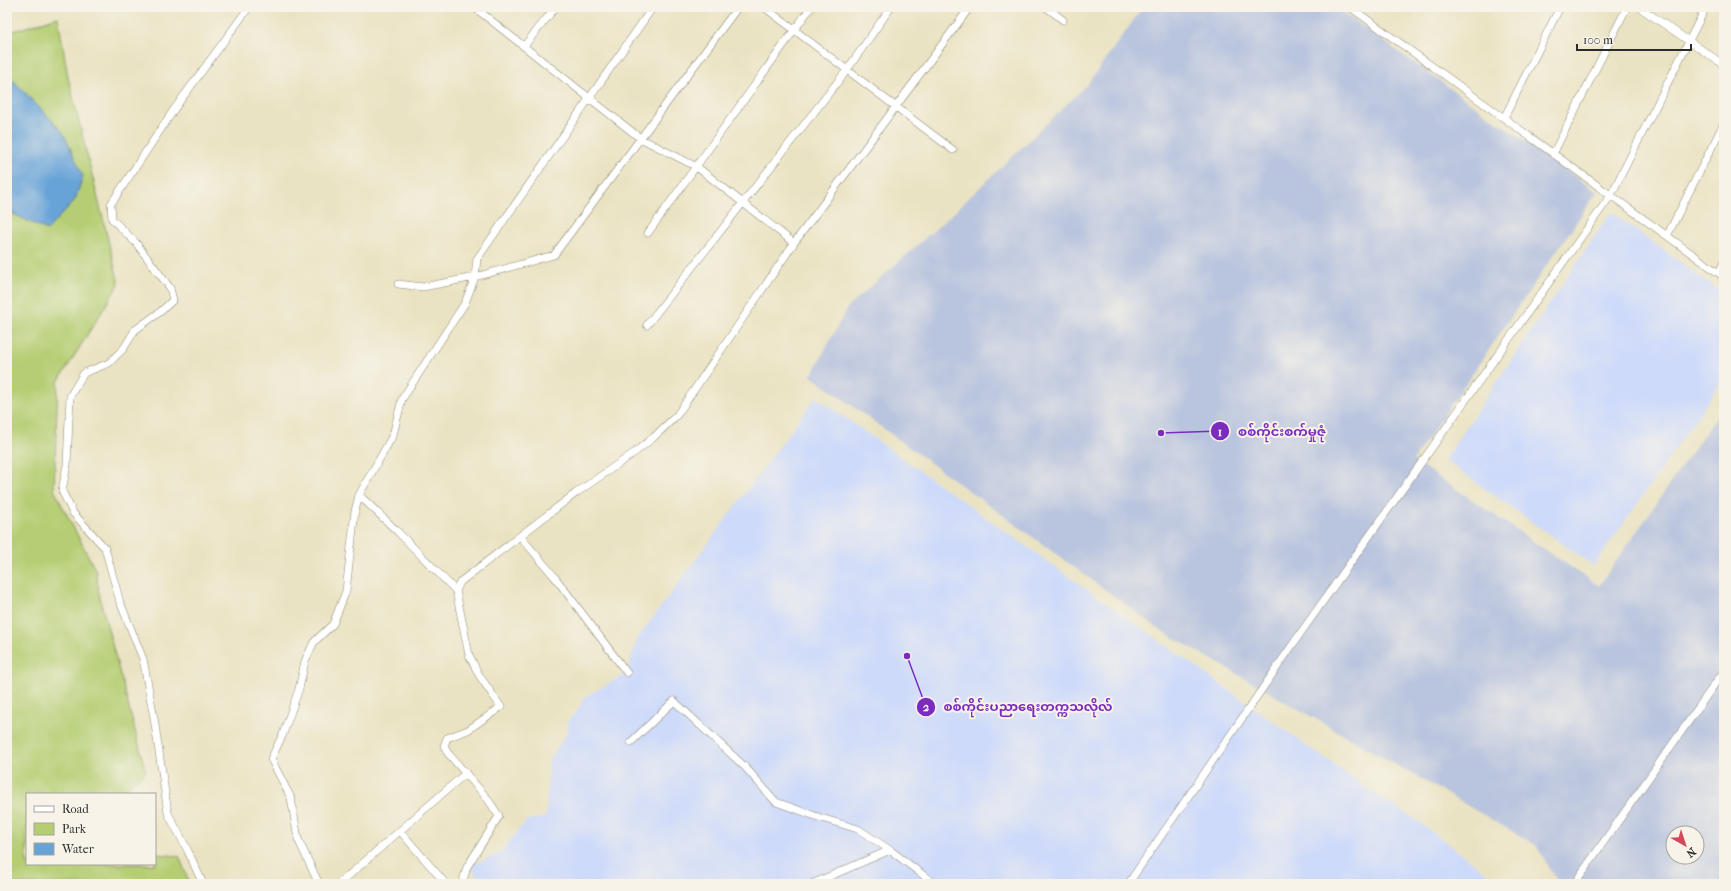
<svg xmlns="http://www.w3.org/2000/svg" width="1731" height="891" viewBox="0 0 1731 891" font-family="'IM FELL French Canon','Noto Sans Myanmar',serif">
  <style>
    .built { fill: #cedafa }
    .industrial { fill: #b9c4de; fill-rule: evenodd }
    .green { fill: #b5ce73; stroke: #707c4f }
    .water { fill: #68a3d8; stroke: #4a6782 }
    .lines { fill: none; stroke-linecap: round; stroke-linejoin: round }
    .street-casing { stroke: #8a8777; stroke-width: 8 }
    .street { stroke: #fff; stroke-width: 7 }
    .leader { fill: none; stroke: #7b2cbf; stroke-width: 1.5 }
    .callout-dot { fill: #7b2cbf; stroke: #f7f3e8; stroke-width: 1.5 }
    .mark-label { font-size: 12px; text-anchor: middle; font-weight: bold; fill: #fff }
    .callout-label { font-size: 13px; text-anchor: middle; font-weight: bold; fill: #7b2cbf; stroke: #f7f3e8; stroke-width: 4; stroke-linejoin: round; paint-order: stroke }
  </style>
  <rect width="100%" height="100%" fill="#f7f3e8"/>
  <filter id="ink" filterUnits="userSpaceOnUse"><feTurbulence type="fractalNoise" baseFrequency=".025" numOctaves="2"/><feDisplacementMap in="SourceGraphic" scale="8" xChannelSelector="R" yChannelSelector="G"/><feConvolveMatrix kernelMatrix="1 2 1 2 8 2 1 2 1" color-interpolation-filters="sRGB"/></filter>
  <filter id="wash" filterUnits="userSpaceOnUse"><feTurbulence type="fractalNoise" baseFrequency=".012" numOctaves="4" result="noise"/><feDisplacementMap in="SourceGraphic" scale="16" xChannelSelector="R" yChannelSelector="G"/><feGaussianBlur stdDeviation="0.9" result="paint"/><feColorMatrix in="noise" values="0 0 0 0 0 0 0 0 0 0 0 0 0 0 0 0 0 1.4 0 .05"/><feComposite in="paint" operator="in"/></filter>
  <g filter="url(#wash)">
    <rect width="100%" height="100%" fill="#eae3c3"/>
    <path class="built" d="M1611 212 1724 294V378L1594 566 1444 460Z
      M816 397 1371 791 1415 819 1501 884H479L472 865 501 852 527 820 546 817 549 760 567 733 569 719 576 713 585 697 627 673 637 639Z"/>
    <path class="industrial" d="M1143 7H1335L1597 192 1413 460 1599 586 1724 406V884H1559L1536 845 1162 631 811 376 848 307 950 216 1087 85ZM1673 833H1697V857H1673Z"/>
    <path class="green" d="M58 17 68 77 119 284 58 382 54 490 96 571 99 595 146 772 120 794H27V864H155V854L179 856 190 884H7V33Z"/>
    <path class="water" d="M11 78 63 132 83 176 75 200 47 230 7 211V79Z"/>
  </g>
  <g filter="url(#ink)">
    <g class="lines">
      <defs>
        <path id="street" d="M474 7 640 138 697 167 794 243
          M764 7 953 150
          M1046 7 1063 20
          M1350 7 1724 277
          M1639 7 1724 65
          M524 46 556 7
          M1504 118 1560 7
          M1553 154 1627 7
          M648 233 811 7
          M1667 236 1724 123
          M1719 273 1724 262
          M398 284 423 287 475 277 554 255 738 7
          M647 325 847 70 891 7
          M359 495 398 532 456 591
          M520 536 554 576 627 673
          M631 742 674 701 745 767 776 802 818 817 858 829 890 850 935 884
          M400 831 446 884
          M203 884 188 851 168 813 154 718 143 659 120 602 105 548 73 513 62 491 67 465 70 396 84 373 109 363 124 348 135 330 160 312 173 300 170 288 136 243 112 219 111 204 175 108 249 7
          M319 884 298 839 291 798 271 759 283 734 299 689 305 661 314 642 333 624 346 591 355 511 359 495 393 435 402 399 465 303 475 277 477 259 653 7
          M339 884 466 773
          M462 884 467 867 499 816 487 798 447 752 444 746 447 738 468 730 501 707 479 675 469 655 456 591 460 582 576 493 634 453 654 437 677 415 794 243 970 7
          M812 884 890 850
          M1128 884 1302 631 1611 195 1706 7
          M1574 884 1724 671"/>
      </defs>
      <use href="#street" class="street-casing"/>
      <use href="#street" class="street"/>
    </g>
  </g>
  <path class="leader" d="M1161 433L1220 431M907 656L926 707"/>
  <g class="callout-dot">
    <circle cx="1161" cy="433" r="4"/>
    <circle cx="907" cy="656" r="4"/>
    <circle cx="1220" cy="431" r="10"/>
    <circle cx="926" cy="707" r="10"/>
  </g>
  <g class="mark-label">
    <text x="1220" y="436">1</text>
    <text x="926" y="711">2</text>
  </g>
  <g class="callout-label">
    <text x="1282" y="436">စစ်ကိုင်းစက်မှုဇုံ</text>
    <text x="1028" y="711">စစ်ကိုင်းပညာရေးတက္ကသလိုလ်</text>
  </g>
  <rect width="1731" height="891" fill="none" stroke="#f7f3e8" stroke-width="24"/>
  <rect x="26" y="793" width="130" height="72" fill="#f7f3e8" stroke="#a5a39c"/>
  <rect x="34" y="806" width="20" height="6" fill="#ffffff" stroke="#a5a39c"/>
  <text x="62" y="813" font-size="12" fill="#2b2b2b">Road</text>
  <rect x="34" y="823" width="20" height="12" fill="#b5ce73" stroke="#a5a39c"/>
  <text x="62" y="833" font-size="12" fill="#2b2b2b">Park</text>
  <rect x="34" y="843" width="20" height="12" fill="#68a3d8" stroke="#a5a39c"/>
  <text x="62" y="853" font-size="12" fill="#2b2b2b">Water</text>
  <g transform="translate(1685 845) rotate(141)"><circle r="19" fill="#f7f3e8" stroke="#a5a39c"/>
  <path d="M0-3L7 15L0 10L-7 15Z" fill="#d1495b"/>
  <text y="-6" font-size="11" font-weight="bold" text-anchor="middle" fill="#2b2b2b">N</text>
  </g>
  <path d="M1577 44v6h114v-6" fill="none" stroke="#2b2b2b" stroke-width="2"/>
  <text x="1583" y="44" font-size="12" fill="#2b2b2b" stroke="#f7f3e8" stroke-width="3" paint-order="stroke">100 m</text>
</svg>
